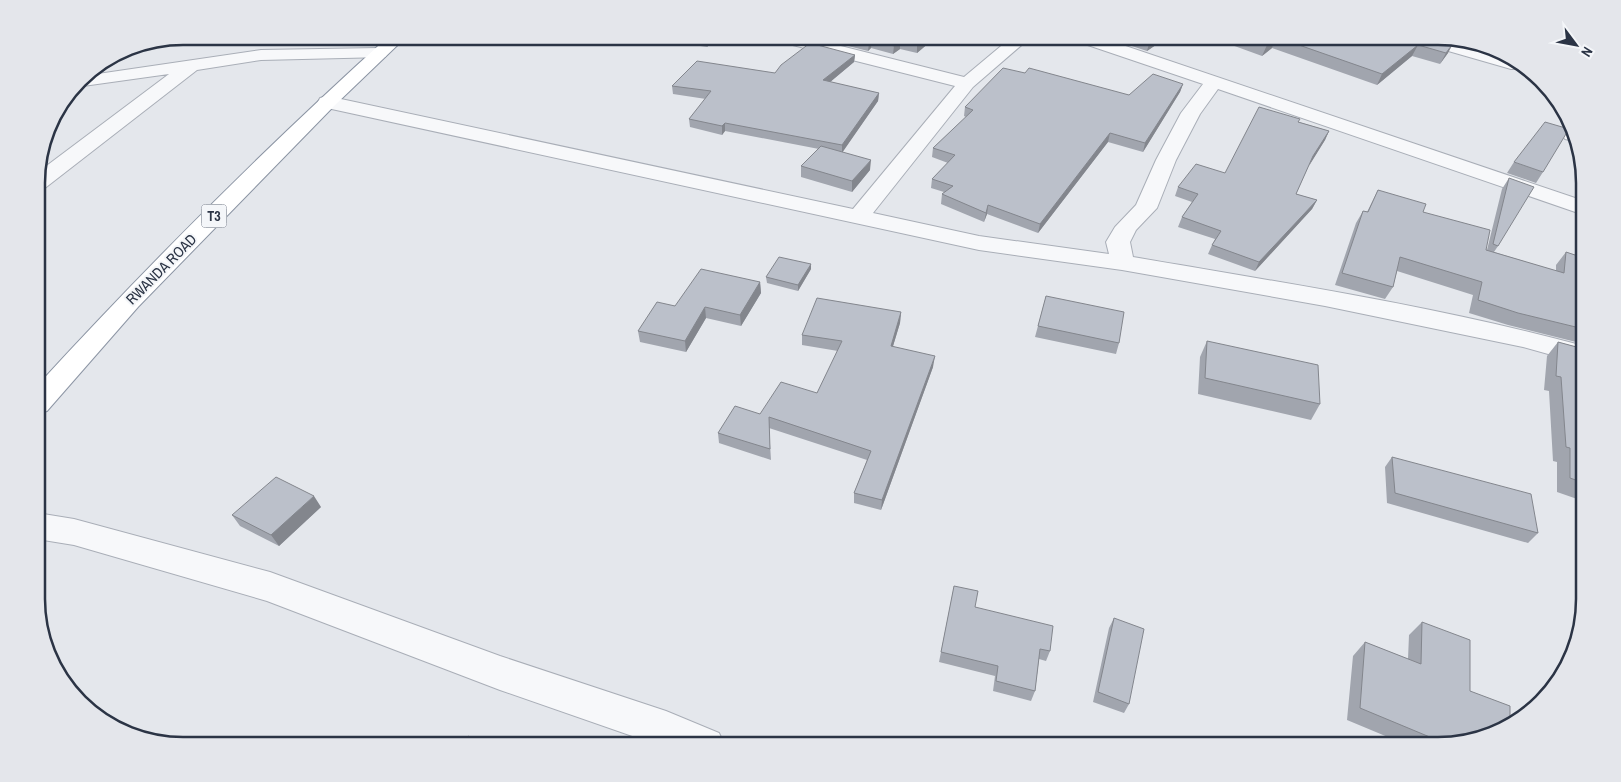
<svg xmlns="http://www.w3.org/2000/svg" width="1621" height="782" viewBox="0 0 1621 782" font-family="'Archivo Narrow',sans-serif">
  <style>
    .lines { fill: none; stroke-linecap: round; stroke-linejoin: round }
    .minor-casing { stroke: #a9aeb7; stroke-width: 2 }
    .trunk-casing { stroke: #8b94a3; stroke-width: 2 }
    .minor { fill: #f7f8fa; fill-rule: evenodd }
    .trunk { fill: #fff; fill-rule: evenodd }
    .wall { fill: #a1a5ae }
    .shaded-wall { fill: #83868d }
    .building { fill: #bbc0ca; stroke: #83868d }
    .labels { text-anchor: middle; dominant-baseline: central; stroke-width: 4; stroke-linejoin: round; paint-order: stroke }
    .shield { fill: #f4f6f9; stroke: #676e7b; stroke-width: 1 }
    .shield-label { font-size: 14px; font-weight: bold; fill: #2b3445 }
    .street-label { font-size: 15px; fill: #2b3445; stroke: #f4f6f9 }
    .rim { fill: none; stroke: #2b3445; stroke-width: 2.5 }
  </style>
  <rect width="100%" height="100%" fill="#e4e7ec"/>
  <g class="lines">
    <defs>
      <path id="minor" d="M771 36H801L964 77 1013 36H1032L973 87 873 213 979 236 1109 254 1106 242 1115 227 1136 205 1156 160 1181 113 1203 84 1073 40 1071 36H1096L1584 201V215L1218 89 1200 114 1176 160 1157 208 1136 230 1130 242 1133 257C1284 283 1436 306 1584 346V364L1523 347 1325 306 1122 270 979 250 327 108 320 106 318 102 320 98 327 96 853 209 955 86 773 40Z
        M1408 36H1436L1505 56 1522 69H1511L1410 40Z
        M379 48 385 49 388 53 385 57 261 60 197 70 45 188 37 189V173L169 74 76 87 84 76 261 50Z
        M1568 127 1574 141 1565 139 1560 132 1563 128Z
        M37 513 74 519 270 572 500 656 666 711 719 733 725 746H661L500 690 267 601 74 545 37 539Z"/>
      <path id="trunk" d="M389 36H407L334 106 138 307 47 411 37 414V386C149 264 266 147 389 36Z"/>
    </defs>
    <use href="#minor" class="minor-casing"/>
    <use href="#trunk" class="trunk-casing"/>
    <use href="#minor" class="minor"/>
    <use href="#trunk" class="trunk"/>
  </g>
  <path class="wall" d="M646 36H716L707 47 646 38Z
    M825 36H937L917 53 900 49 893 54 871 48 868 51 824 40Z
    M1101 36H1169L1147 51Z
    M1207 36H1434L1448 53 1440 64 1412 56 1377 85 1272 48 1262 56Z
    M855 55 854 62 830 82 879 93 878 101 842 152 870 170 852 192 801 177V166L819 149 725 131 722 135 690 127 689 119 706 99 673 94 672 86 775 73Z
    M1025 73 1129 95 1183 84 1180 92 1143 152 1108 142 1038 233 987 214 984 222 941 204 942 194 944 192 931 188 932 179 948 163 932 157 933 148 966 117 964 116 965 107Z
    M1299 122 1329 131 1325 140 1309 165 1296 194 1317 200 1312 209 1255 271 1208 254 1212 245 1215 239 1178 227 1182 217 1192 202 1175 196 1178 187 1225 173Z
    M1514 162 1543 172 1536 183 1507 173Z
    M1509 178 1498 246 1494 252 1556 271V265L1566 252 1584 258V344L1508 325 1469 313 1473 295 1397 271 1393 287 1385 299 1335 285 1356 223 1363 211 1367 212 1378 190 1423 212 1487 250 1502 189Z
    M811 269 798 291 767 283 766 277Z
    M760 282 761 293 741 326 706 318 686 352 640 342 638 331 675 306Z
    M1046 296 1119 343 1116 354 1035 337Z
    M901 312 900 323 893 346 933 367 881 510 854 503V493L867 460 769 428 771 460 719 443 718 433 760 414 817 393 838 351 802 345V335Z
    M1207 341 1320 404 1311 420 1198 394 1200 357Z
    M1558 342 1584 349V495L1580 500 1557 492V462L1553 461 1549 391 1544 390 1547 356Z
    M1392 457 1538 533 1528 543 1387 503 1385 467Z
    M321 507 279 546 240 526 232 515Z
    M954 586 975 607 1050 651 1046 661 1039 659 1035 691 1031 701 993 691 995 676 939 662Z
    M1114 618 1129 704 1124 713 1093 702 1109 628Z
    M1422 622 1470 691 1510 724 1447 745H1407L1347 720 1353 656 1365 642 1408 659 1409 635Z"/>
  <path class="shaded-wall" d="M708 36H716L707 47V39Z
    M928 36H937L917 53V45Z
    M1156 36H1169L1147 51 1150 40Z
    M1276 37 1272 48 1262 56 1267 45Z
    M872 40 871 48 868 51 869 43Z
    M900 40V49L893 54 894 46Z
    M1454 42 1448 53 1440 64 1446 53Z
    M1418 45 1412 56 1377 85 1382 74Z
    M855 55 854 62 823 88V80Z
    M1183 84 1180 92 1143 152 1145 143Z
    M879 93 878 101 842 153V145Z
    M725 123V131L722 135V126Z
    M1329 131 1325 140 1309 166 1313 156Z
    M1110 133 1108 142 1038 233 1040 224Z
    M871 160 870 170 852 192V181Z
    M1317 200 1312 209 1255 271 1259 262Z
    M988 205 987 214 984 222 986 213Z
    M811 264V269L798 291V285Z
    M760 282 761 293 741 326 740 315Z
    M705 307 706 318 686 352 685 341Z
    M901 312 900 323 890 356 891 346Z
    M935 356 933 367 881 510 882 500Z
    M314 496 321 507 279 546 271 535Z"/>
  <path class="building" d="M692 36H708L707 39Z
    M843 36H928L917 45 900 40 894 46 872 40 869 43Z
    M1137 36H1156L1150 40Z
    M1242 36H1434L1454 42 1446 53 1418 45 1382 74 1276 37 1267 45Z
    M810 43 855 55 823 80 879 93 842 145 725 123 722 126 689 119 711 91 672 86 697 61 775 73 781 65Z
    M1003 68 1025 73 1029 68 1129 95 1153 74 1183 84 1145 143 1110 133 1040 224 988 205 986 213 942 194 953 186 932 179 955 155 933 148 973 110 965 107Z
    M1259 107 1300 119 1298 122 1329 131 1313 156 1296 194 1317 200 1259 262 1212 245 1221 231 1182 217 1198 194 1178 187 1196 164 1225 173Z
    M1545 122 1569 129 1543 172 1514 162Z
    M821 146 871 160 852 181 801 166Z
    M1509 178 1534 187 1498 246 1493 244Z
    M1378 190 1426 204 1423 212 1490 230 1486 250 1564 273 1566 252 1584 258V329L1518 313 1478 300 1482 282 1400 257 1393 287 1342 273 1363 211 1368 212Z
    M779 257 811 264 798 285 766 277Z
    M701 269 760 282 740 315 705 307 685 341 638 331 657 302 675 306Z
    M1046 296 1124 312 1119 343 1038 326Z
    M817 298 901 312 891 346 935 356 882 500 854 493 871 451 769 417 770 449 718 433 735 406 760 414 781 382 817 393 842 341 802 335Z
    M1207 341 1318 365 1320 404 1205 378Z
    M1558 342 1584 349V483L1570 478V448L1566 447 1561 377 1556 376Z
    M1392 457 1531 494 1538 533 1395 493Z
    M276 477 314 496 271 535 232 515Z
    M954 586 978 591 975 607 1053 626 1050 651 1040 649 1035 691 996 681 998 666 941 652Z
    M1114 618 1144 629 1129 704 1098 692Z
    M1422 622 1470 640V691L1510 706V724L1449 745 1360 708 1365 642 1421 664Z
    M468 736 485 746H460Z"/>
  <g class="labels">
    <rect class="shield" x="201.5" y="204.5" width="25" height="23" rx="4"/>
    <g class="shield-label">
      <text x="214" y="216">T3</text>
    </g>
    <g class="street-label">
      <text transform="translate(161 269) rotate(-45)">RWANDA ROAD</text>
    </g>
  </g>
  <path d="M0 0H1621V782H0ZM183 45H1438A138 138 0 0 1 1576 183V599A138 138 0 0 1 1438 737H183A138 138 0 0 1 45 599V183A138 138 0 0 1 183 45Z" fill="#e4e6eb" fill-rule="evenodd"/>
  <path class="rim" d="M183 45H1438A138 138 0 0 1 1576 183V599A138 138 0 0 1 1438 737H183A138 138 0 0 1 45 599V183A138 138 0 0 1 183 45Z"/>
  <g transform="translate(1576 45) rotate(122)" stroke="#f4f6f9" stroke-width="4" paint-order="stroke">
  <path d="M0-4L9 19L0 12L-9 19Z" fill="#2b3445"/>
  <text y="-8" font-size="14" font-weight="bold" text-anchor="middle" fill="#2b3445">N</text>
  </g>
</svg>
